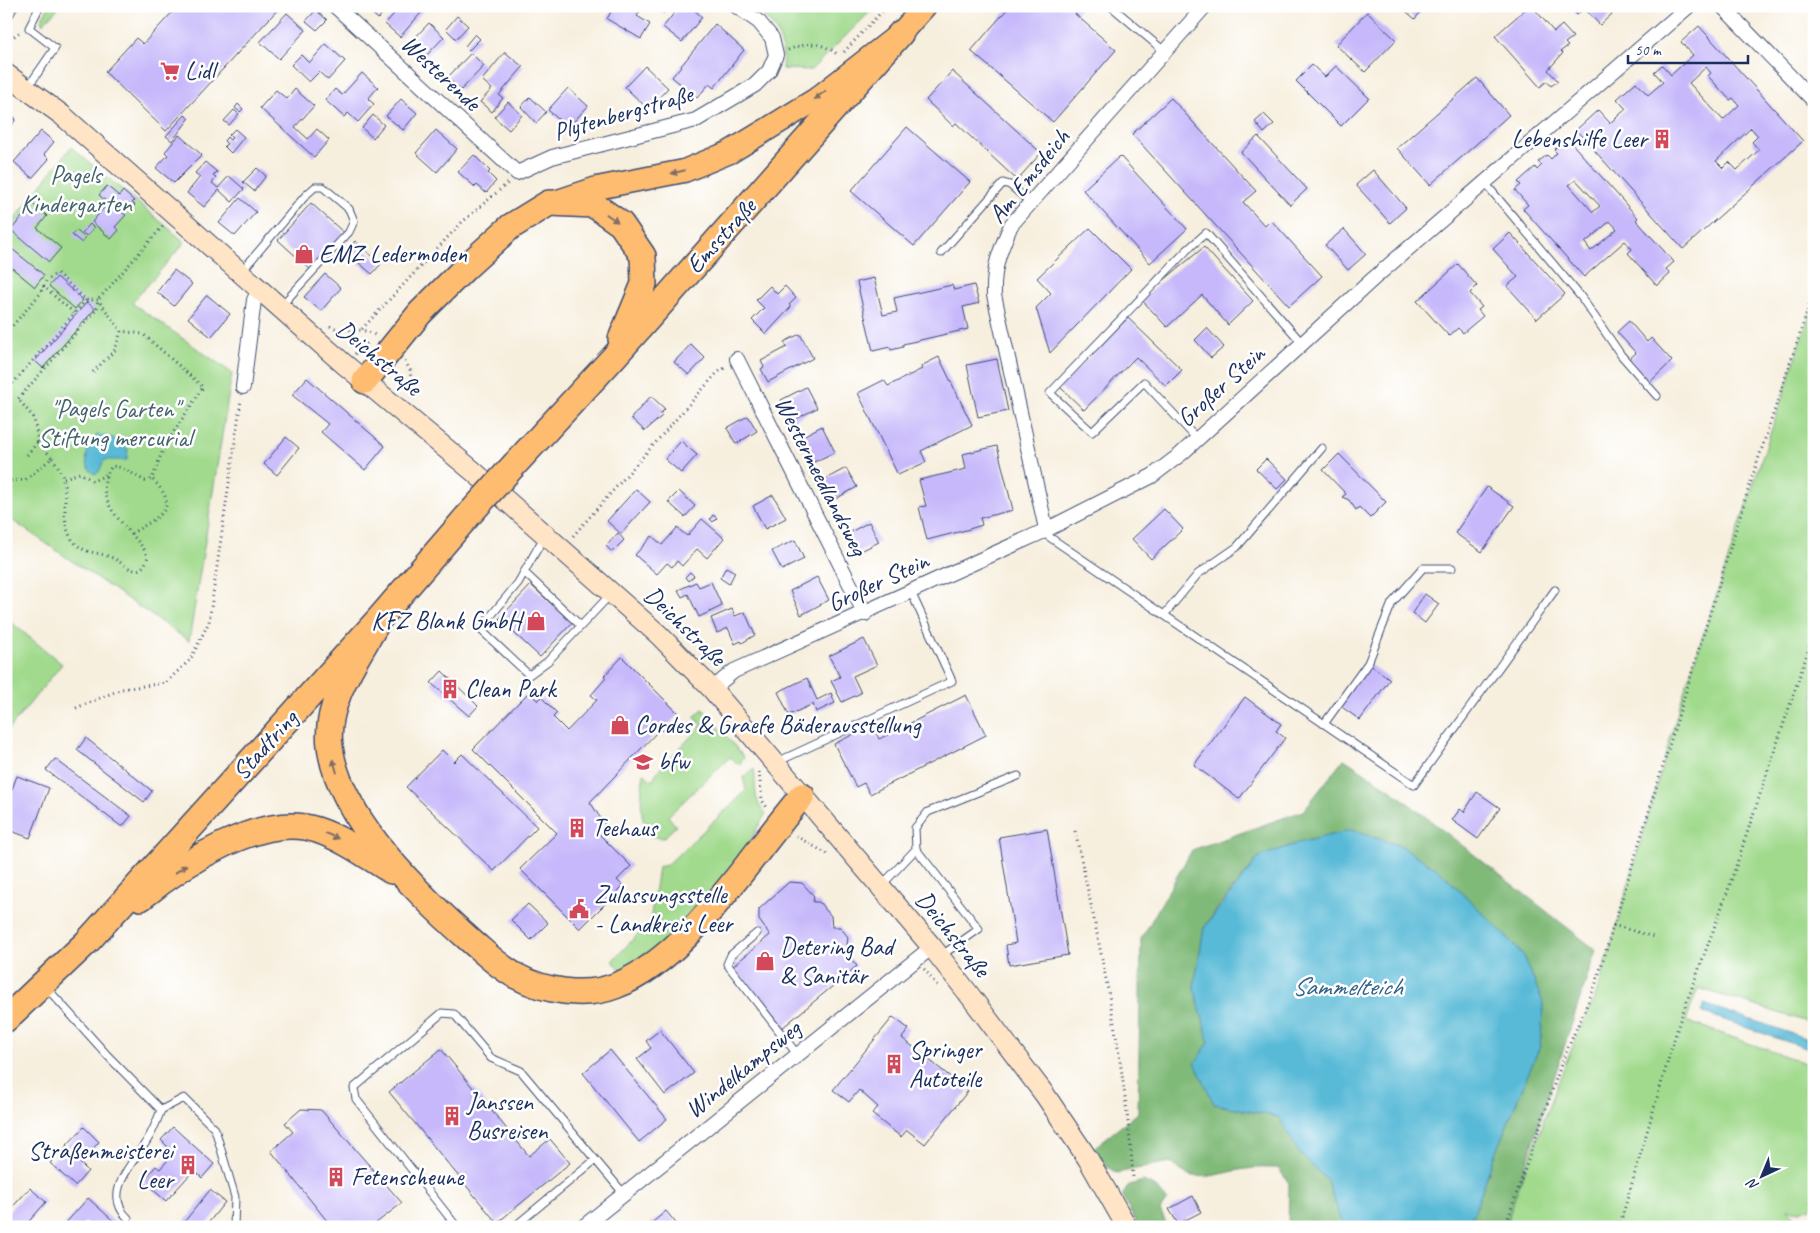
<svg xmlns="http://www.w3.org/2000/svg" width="1820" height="1233" viewBox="0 0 1820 1233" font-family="Caveat,sans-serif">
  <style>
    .green { fill: #a1da8d; stroke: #5e8476 }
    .forest { fill: #80ba78; stroke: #4e746b }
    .water { fill: #59bad7; stroke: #3a749a }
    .building { fill: #c6b8fa; fill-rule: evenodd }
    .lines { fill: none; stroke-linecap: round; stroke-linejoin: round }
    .lane-casing { stroke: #3c4c71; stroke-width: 9 }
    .street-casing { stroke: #3c4c71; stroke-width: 16 }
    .secondary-casing { stroke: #3c4c71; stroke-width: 22 }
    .primary-casing { stroke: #3c4c71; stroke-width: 25 }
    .highway-casing { stroke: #3c4c71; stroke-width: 28 }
    .path { stroke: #3c4c71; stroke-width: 3; stroke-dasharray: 1 4; stroke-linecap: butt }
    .lane { stroke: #fff; stroke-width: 7 }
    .street { stroke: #fff; stroke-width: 14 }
    .secondary { stroke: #ffe4c6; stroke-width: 20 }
    .primary { stroke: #febc70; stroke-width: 22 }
    .highway { stroke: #febc70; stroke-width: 25 }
    .highway-bridge-casing { stroke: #3c4c71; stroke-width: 28; stroke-linecap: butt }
    .highway-bridge { stroke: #febc70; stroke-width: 25 }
    .oneway { fill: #816e66 }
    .labels { text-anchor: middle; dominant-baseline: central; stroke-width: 5; stroke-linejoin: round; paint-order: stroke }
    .poi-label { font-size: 25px; fill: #1b2f5e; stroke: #fff; text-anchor: start }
    .street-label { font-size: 25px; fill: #1b2f5e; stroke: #fff }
    .park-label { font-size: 25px; fill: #43626c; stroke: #fff }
    .water-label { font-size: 26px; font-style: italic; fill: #316088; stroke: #fff }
  </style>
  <rect width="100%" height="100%" fill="#fff"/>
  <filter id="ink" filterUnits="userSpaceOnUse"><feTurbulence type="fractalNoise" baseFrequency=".02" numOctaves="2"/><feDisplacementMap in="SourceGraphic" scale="10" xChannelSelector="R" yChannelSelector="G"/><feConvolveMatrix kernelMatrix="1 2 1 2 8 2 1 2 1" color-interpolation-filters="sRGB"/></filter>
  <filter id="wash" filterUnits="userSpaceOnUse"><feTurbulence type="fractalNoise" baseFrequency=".0096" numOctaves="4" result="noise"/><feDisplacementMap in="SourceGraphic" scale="20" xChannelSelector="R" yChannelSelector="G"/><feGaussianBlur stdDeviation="1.12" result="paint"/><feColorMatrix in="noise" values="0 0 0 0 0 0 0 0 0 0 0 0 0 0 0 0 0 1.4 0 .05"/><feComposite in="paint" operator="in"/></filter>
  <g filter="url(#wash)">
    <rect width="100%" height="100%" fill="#f7efde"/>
    <path class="green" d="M49 6H60L43 24 41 20Z
      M751 6H876L811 70 782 69C786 40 775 23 751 6Z
      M71 147 185 242 132 303 232 373 189 641 6 516V230Z
      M1814 302V1024L1698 988 1686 1021 1805 1063 1814 1068V1206L1800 1211 1788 1209 1797 1219 1798 1227H1506L1514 1199 1566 1062 1599 987 1681 701Z
      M6 618 62 664 9 729 6 727Z
      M703 709 744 757 739 765 730 757 668 816 676 826 663 838 650 836C638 818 641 794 644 773L652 781 657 772 702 725 694 717Z
      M754 769C757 786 752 801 766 813L743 853 666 945 623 972 612 961 650 922 658 867 667 865 746 791 743 777Z"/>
    <path class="forest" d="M1344 759 1390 789 1596 950 1505 1227H1462L1474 1213 1496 1151 1540 1046 1544 1005 1524 956 1497 927 1439 870 1401 846 1352 830 1298 843 1259 857 1220 905 1204 928 1194 987 1209 1042 1214 1104 1279 1117 1299 1153 1327 1180 1341 1219 1346 1227H1288L1289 1183 1278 1168C1267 1168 1256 1167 1246 1169 1220 1172 1194 1187 1173 1164L1164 1163 1117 1173 1099 1162 1091 1150 1138 1113 1141 939 1192 850 1303 811Z
      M1143 1181 1156 1187 1167 1200 1160 1210 1168 1227H1139L1122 1196 1129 1185Z"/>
    <path class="water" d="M97 435 113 438 128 449 127 460H104L99 472 94 474C81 464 87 445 97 435Z
      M1351 830 1401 846 1439 870 1497 927 1524 956 1544 1005 1540 1046 1496 1151 1474 1213 1462 1227H1346L1341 1219 1327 1180 1299 1153 1279 1117 1214 1104 1195 1063 1209 1042 1194 987 1204 928 1259 857 1298 843Z
      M1704 1004 1814 1041V1051L1701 1012Z"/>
    <g id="blocks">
      <path class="building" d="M6 6H19L6 29Z
        M178 6H281L166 131 105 72 136 38 143 44Z
        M364 6H389L378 19Z
        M401 6H427L400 37 385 24Z
        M614 6H643L637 16 650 24 641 39 607 19Z
        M653 6H668L664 13Z
        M680 6H690L702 17 682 42 663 27Z
        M1010 6H1082L1075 14 1116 50 1053 122 971 51Z
        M1400 6H1425L1415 19Z
        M1529 6H1532L1554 32 1562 25 1573 37 1565 43 1568 46 1561 51 1563 53 1548 70 1558 81 1551 86 1547 81 1540 87 1495 36Z
        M1569 6H1606L1613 13 1600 25 1584 8 1577 15Z
        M316 10 327 20 317 30 306 21Z
        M1367 12 1396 40 1365 72 1336 45Z
        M287 13 306 30 279 59 260 42Z
        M457 16 468 26 456 39 446 29Z
        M429 23 444 37 423 59 408 45Z
        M715 24 744 50 714 88 709 84 697 98 672 77Z
        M1699 26 1803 141 1683 249 1576 130 1598 110 1610 123 1626 109 1617 99 1636 82 1648 95 1663 82 1654 72 1662 65 1671 75 1693 55 1681 42ZM1706 67 1711 73 1708 76 1730 100 1733 98 1739 105 1723 120 1689 83ZM1751 128 1758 136 1752 142 1759 150 1737 170 1729 162 1723 168 1716 161Z
        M475 34 480 39 469 50 465 46Z
        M326 44 345 61 328 80 319 72 309 82 291 65 301 55 309 63Z
        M505 52 523 67 499 95 503 98 492 112 480 102 492 89 482 80Z
        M471 53 484 66 461 90 447 78Z
        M1312 65 1325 77 1336 66 1369 98 1341 126 1296 81Z
        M645 66 668 88 648 109 625 87Z
        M952 71 1041 153 1017 180 956 123 953 126 926 100Z
        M362 73 378 87 368 99 374 104 358 122 348 113 344 117 325 100 335 89 342 95Z
        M1477 78 1509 115 1430 185 1397 148Z
        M568 88 588 106 568 128 548 110Z
        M295 89 314 106 295 127 308 139 317 129 329 140 314 157 260 108 276 90 287 99Z
        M530 97 546 112 536 123 521 107Z
        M1171 98 1256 191 1243 202 1265 226 1271 220 1322 276 1289 306 1132 134Z
        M401 99 417 113 403 130 386 116Z
        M508 102 522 115 509 130 494 117Z
        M238 104 243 109 240 112 235 108Z
        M234 110 239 114 229 125 224 121Z
        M6 112 16 119 6 133Z
        M1264 114 1274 124 1264 133 1255 122Z
        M185 115 189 119 172 141 166 136Z
        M373 115 384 125 373 138 362 128Z
        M907 127 970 182 914 246 851 191Z
        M235 129 244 137 231 153 224 146 227 144 224 141 227 137 230 140 232 138 229 135Z
        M436 130 457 149 437 172 416 153Z
        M41 131 54 142 44 154 49 159 32 178 14 162Z
        M179 135 202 155 174 183 156 168 168 155 165 152Z
        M1258 136 1307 189 1290 205 1241 152Z
        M1567 138 1638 218 1636 220 1674 262 1666 269 1670 274 1657 286 1628 253 1632 249 1625 241 1584 277 1523 209 1528 205 1515 190 1521 185 1518 182 1535 167 1537 170 1542 165 1538 162 1547 155 1551 159 1557 153 1554 150ZM1576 180 1600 206 1593 212 1569 185ZM1610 221 1617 229 1591 251 1585 243Z
        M474 155 490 171 488 173 496 181 486 193 477 185 475 187 458 172Z
        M1120 156 1187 229 1150 263 1083 190Z
        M205 162 217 172 213 176 216 178 212 183 218 188 229 176 244 189 232 202 219 190 204 207 187 193 200 177 195 173Z
        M257 168 266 176 254 191 243 182Z
        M1373 170 1406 208 1390 223 1356 185Z
        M107 186 119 196 123 191 134 201 132 203 135 205 133 207 130 205 123 213 126 215 115 227 119 230 111 239 92 222 108 203 99 195Z
        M240 198 256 212 235 236 219 223Z
        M311 203 344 233 311 270 278 240Z
        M33 204 47 216 37 228 61 248 49 262 11 230Z
        M90 224 94 228 87 236 82 233Z
        M1090 228 1131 269 1050 353 1036 308 1051 293 1037 278Z
        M1344 229 1366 254 1348 270 1325 245Z
        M76 230 85 238 82 243 72 235Z
        M1510 233 1565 294 1537 319 1507 286 1518 277 1493 249Z
        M355 241 381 264 372 274 346 252Z
        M6 244 44 275 35 287 6 263Z
        M1204 247 1253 301 1228 325 1202 295 1167 327 1141 299Z
        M1458 264 1477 286 1470 293 1482 307 1478 310 1483 316 1463 333 1458 328 1449 336 1417 301Z
        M174 270 192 284 174 306 157 292Z
        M325 274 341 288 321 311 304 297Z
        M57 277 83 300 75 309 49 286Z
        M874 278 883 315 897 312 894 298 952 285 954 290 974 285 979 303 963 307 968 329 903 344V347L891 350 890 347 873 351 857 282Z
        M770 286 777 294 785 286 796 298 789 305 791 307 766 334 752 320 764 308 756 300Z
        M207 295 230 314 211 337 188 318Z
        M87 302 95 309 43 368 35 361Z
        M1128 318 1182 370 1166 386 1136 357 1084 410 1060 387Z
        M1629 321 1647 342 1651 338 1672 361 1650 382 1629 359 1636 353 1617 332Z
        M1207 328 1224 347 1211 358 1195 340Z
        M800 334 813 358 768 382 761 369 764 367 761 361 787 347 784 342Z
        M691 344 705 358 689 375 674 362Z
        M939 357 972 425 921 451 926 462 898 475 858 393 884 380 888 386 922 369 921 366Z
        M997 359 1008 411 978 417 967 365Z
        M307 378 385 446 365 470 321 432 328 424 292 395Z
        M806 387 817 408 792 421 781 400Z
        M651 396 665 409 660 414 662 416 645 431 632 419V417Z
        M748 416 757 431 736 444 727 428Z
        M822 426 835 452 812 463 799 438Z
        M286 437 299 448 277 475 264 464Z
        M681 441 697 455 681 473 665 459Z
        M997 446 1013 510 980 518 982 525 966 530 927 540 919 507 926 506 919 480 966 469 963 454Z
        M1339 454 1386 502 1370 518 1359 507 1356 510 1349 500 1342 497 1346 494 1323 470Z
        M1266 459 1287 479 1277 489 1256 469Z
        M846 468 857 487 830 502 820 482Z
        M1487 487 1514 506 1482 552 1455 533Z
        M636 489 650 502 621 534 607 521Z
        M679 491 695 506 685 517 668 502Z
        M773 495 786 518 765 529 753 506Z
        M1164 509 1183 529 1151 559 1132 539Z
        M713 515 717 518 713 522 710 519Z
        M702 519 724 538 707 558 697 549 682 566 677 561 672 567 667 563 657 574 635 555 652 536 662 545 677 528 687 536Z
        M869 522 879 542 855 554 845 535Z
        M618 533 624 540 612 552 606 546Z
        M795 540 804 559 782 570 772 551Z
        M726 567 735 572 729 584 720 578Z
        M690 572 694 576 688 581 685 577Z
        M817 577 829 600 801 615 790 591Z
        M696 582 699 587 711 582 722 606 699 617 688 594 682 597 678 590Z
        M531 585 572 623 540 657 499 619Z
        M1425 594 1439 604 1425 623 1412 613Z
        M732 609 735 616 745 612 755 635 742 643 741 641 735 644 728 628 717 633 711 618Z
        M864 639 877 665 853 676 861 693 842 702 831 681 840 677 829 656Z
        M622 657 679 714 662 731 660 729 590 802 605 825 599 831 600 835 631 866 617 880 623 886 580 929 520 869 557 833 473 749 529 692 538 701 541 697 557 713 553 717 567 731 597 700 591 695 606 678 604 676Z
        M1369 664 1390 679 1360 720 1339 705Z
        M442 671 478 706 469 716 431 683Z
        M807 678 817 700 831 693 835 703 816 712 813 704 789 715 778 692Z
        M966 695 986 735 870 794 864 783 856 787 834 744 872 725 879 739Z
        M1245 697 1281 724 1276 731 1285 738 1239 799 1194 765Z
        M86 738 152 791 144 802 77 750Z
        M442 750 454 762 462 754 537 827 494 871 406 787Z
        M55 759 131 816 122 827 46 770Z
        M17 776 49 788 30 838 6 829V805Z
        M1477 792 1500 808 1478 839 1452 820 1460 809 1464 812Z
        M1047 829 1068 955 1009 965 1006 945 1016 943 999 837Z
        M789 882 802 883 814 896 813 902H819L831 916 832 927H840L848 937 846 953 857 966 782 1028 733 966 770 935 759 920V909Z
        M528 904 548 923 531 940 511 920Z
        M893 1017 909 1029 902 1038 968 1091 925 1144 907 1130 901 1137 872 1114 878 1107 859 1090 849 1102 833 1090Z
        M660 1030 694 1073 665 1095 637 1059 651 1048 646 1041Z
        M441 1049 529 1156 550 1139 570 1163 497 1223 389 1092Z
        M610 1050 667 1119 639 1142 583 1073Z
        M301 1109 321 1110 402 1203 371 1227H332L271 1151 293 1132 285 1123Z
        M84 1127 99 1142 80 1163 88 1171 75 1186 50 1163Z
        M173 1127 214 1164 202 1178 194 1170 166 1201 143 1181 156 1166 160 1169 174 1153 161 1140Z
        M30 1188 46 1202 24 1227H6V1214Z
        M210 1190 225 1202 205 1227H180Z
        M1193 1196 1201 1212 1178 1224 1169 1209Z
        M88 1198 120 1227H90L85 1222 81 1227H66L64 1225Z
        M666 1211 679 1227H647Z"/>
    </g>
  </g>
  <g filter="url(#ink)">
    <use href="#blocks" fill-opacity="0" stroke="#3c4c71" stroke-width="1"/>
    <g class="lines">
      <defs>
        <path id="lane" d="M1112 7 1164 51
          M28 87 55 48 29 28 40 6
          M1485 183 1581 297 1621 355 1657 396
          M941 253 1003 183 1010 185 1031 203
          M242 271 306 195 315 187H323L349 209 354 221 349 232 281 306
          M1197 439 1144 382 1092 432 1050 393 1187 250 1206 233 1302 343
          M1042 532 1414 785 1555 590
          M544 537 518 583 480 629 529 675 548 661 610 595
          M524 572 581 626
          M1164 615 1198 574 1237 547 1322 448
          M1324 724 1368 663 1392 603 1423 568H1452
          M777 762 952 681 911 592
          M916 849 915 828 928 812 1018 776
          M882 885 916 849 979 929 942 955
          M757 933 731 955 727 964 797 1054
          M46 987 108 1056 161 1110 184 1098 215 1129 235 1197 234 1227
          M128 1218C102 1194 132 1164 146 1142 153 1132 157 1121 161 1110
          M457 1227 356 1099 354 1088 442 1013 454 1014 491 1058 521 1071 624 1194
          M514 1227 595 1160"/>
        <path id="street" d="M335 6 517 173 552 157 696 120 755 85 769 71 776 55 772 38 759 22 736 6
          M1722 6 1814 101
          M737 359 865 614
          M243 387 254 300 259 290
          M1046 529 994 295C993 266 1000 251 1011 225L1205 6
          M712 689 734 671 1042 532 1152 476 1181 454 1373 279 1689 6
          M583 1227 932 947"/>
        <path id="secondary" d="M6 74 62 115 344 364 473 471 659 635 712 689 932 947 968 993 1045 1095 1088 1159 1127 1227"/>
        <path id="primary" d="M555 202 597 188 684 171 730 152 815 100 901 33 925 6"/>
        <path id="highway" d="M365 381 420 313 465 268 510 227 549 203 594 205 621 224 643 256 644 284 621 339
          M515 464 613 358 901 33
          M379 619C359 656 324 701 330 746 338 817 420 896 471 941 485 953 499 967 516 976 544 991 584 998 615 986 688 959 751 855 802 796
          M141 898C182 864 263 811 317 830 344 839 367 856 391 871
          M6 1019 87 942 379 619 466 518"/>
      </defs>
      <use href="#lane" class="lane-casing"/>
      <use href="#street" class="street-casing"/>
      <use href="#secondary" class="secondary-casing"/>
      <use href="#primary" class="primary-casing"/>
      <use href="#highway" class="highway-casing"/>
      <path class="path" d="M6 42 20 32
        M788 50C807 42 823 41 839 56
        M844 52 887 6
        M43 286 74 313
        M330 326C347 335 360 324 378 337
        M362 329 460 224 508 183
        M6 333 40 294 46 281 57 273 86 300H98L121 331 115 350 92 373
        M355 354 369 341
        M405 361 410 370 413 398
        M6 391 86 300
        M27 455 38 442
        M52 458C79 489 50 526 81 548 89 553 101 553 110 557 116 559 121 563 127 567 138 574 145 568 148 556 134 528 86 503 112 466L123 468 145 481 152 479 164 447 203 387 143 334 121 331
        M64 478 80 473 93 481 106 475
        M6 481 25 480 52 458 38 442 34 418 18 399 97 309 98 300 163 226
        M131 534C156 517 184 510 152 479
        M573 536 717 373 726 367
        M76 708 122 689 165 683 190 660 209 622 241 400
        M759 772 762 800 768 809
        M1075 831C1100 945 1125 1060 1133 1177
        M796 836 829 855
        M1613 925 1654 937
        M924 969 939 988
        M1505 1227 1563 1059 1595 986 1749 487 1814 291
        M1619 1227 1679 1023 1728 890 1814 633"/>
      <use href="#lane" class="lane"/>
      <use href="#street" class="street"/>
      <use href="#secondary" class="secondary"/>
      <use href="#primary" class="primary"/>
      <use href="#highway" class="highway"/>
      <defs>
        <path id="highway-bridge" d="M466 518 515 464"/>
      </defs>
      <use href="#highway-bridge" class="highway-bridge-casing"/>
      <use href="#highway-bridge" class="highway-bridge"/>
    </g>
    <defs><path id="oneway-solid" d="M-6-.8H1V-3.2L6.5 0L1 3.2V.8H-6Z" transform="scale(1.25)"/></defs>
    <g class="oneway">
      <use href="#oneway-solid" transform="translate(820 95) rotate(143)"/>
      <use href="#oneway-solid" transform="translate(678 172) rotate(167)"/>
      <use href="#oneway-solid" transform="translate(612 218) rotate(35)"/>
      <use href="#oneway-solid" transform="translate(335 766) rotate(-106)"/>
      <use href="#oneway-solid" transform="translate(332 836) rotate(23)"/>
      <use href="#oneway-solid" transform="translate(181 869) rotate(-34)"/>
    </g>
  </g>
  <defs>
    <symbol id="supermarket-bare" viewBox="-9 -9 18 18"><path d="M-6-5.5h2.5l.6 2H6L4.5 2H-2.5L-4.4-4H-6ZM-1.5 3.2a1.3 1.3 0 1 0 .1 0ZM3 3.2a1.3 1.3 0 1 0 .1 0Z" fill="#d1495b" stroke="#fff" stroke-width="2.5" paint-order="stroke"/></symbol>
    <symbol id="building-bare" viewBox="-9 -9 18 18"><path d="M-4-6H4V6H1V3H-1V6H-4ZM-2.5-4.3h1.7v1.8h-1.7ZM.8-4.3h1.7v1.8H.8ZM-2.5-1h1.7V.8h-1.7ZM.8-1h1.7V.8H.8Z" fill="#d1495b" stroke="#fff" stroke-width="2.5" paint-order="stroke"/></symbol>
    <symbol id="shop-bare" viewBox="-9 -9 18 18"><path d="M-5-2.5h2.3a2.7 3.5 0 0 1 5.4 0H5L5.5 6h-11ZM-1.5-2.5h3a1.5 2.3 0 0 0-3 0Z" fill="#d1495b" stroke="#fff" stroke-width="2.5" paint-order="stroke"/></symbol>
    <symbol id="school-bare" viewBox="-9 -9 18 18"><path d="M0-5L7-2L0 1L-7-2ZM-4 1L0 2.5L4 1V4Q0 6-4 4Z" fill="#d1495b" stroke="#fff" stroke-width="2.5" paint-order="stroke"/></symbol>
    <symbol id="civic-bare" viewBox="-9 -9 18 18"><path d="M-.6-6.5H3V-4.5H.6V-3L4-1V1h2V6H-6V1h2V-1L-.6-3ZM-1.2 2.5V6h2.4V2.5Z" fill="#d1495b" stroke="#fff" stroke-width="2.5" paint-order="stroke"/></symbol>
  </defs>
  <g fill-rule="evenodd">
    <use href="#supermarket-bare" x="156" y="57" width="28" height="28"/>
    <use href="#building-bare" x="1648" y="125" width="28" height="28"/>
    <use href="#shop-bare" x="290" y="240" width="28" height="28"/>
    <use href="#shop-bare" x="522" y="607" width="28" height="28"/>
    <use href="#building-bare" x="436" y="675" width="28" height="28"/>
    <use href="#shop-bare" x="606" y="711" width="28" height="28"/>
    <use href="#school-bare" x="629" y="748" width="28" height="28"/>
    <use href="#building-bare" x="563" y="814" width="28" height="28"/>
    <use href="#civic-bare" x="565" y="895" width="28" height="28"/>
    <use href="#shop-bare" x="751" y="947" width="28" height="28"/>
    <use href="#building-bare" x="880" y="1050" width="28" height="28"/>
    <use href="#building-bare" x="438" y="1102" width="28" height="28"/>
    <use href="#building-bare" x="174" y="1151" width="28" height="28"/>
    <use href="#building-bare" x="322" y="1163" width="28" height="28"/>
  </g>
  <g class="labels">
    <g class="poi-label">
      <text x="185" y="71">Lidl</text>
      <text x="1647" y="139" text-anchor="end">Lebenshilfe Leer</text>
      <text x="319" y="254">EMZ Ledermoden</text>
      <text x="521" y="621" text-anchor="end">KFZ Blank GmbH</text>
      <text x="465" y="689">Clean Park</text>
      <text x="635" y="725">Cordes &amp; Graefe Bäderausstellung</text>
      <text x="658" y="762">bfw</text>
      <text x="592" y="828">Teehaus</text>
      <text x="594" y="895">Zulassungsstelle<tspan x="594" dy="29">- Landkreis Leer</tspan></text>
      <text x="780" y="947">Detering Bad<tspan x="780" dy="29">&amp; Sanitär</tspan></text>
      <text x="909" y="1050">Springer<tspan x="909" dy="29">Autoteile</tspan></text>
      <text x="467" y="1102">Janssen<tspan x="467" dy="29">Busreisen</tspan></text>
      <text x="173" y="1151" text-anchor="end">Straßenmeisterei<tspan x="173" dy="29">Leer</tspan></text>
      <text x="351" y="1177">Fetenscheune</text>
    </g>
    <g class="street-label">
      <text transform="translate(441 73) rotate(43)">Westerende</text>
      <text transform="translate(623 113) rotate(-16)">Plytenbergstraße</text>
      <text transform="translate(1029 176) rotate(-51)">Am Emsdeich</text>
      <text transform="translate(721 236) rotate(-48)">Emsstraße</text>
      <text transform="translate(379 358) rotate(40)">Deichstraße</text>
      <text transform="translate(1221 386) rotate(-42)">Großer Stein</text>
      <text transform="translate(821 476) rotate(63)">Westermeedlandsweg</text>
      <text transform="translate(878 582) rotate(-25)">Großer Stein</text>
      <text transform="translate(685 626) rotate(44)">Deichstraße</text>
      <text transform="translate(265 745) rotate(-48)">Stadtring</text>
      <text transform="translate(953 934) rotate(51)">Deichstraße</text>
      <text transform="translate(743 1069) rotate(-39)">Windelkampsweg</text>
    </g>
    <g class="park-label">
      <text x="76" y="175">Pagels<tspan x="76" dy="29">Kindergarten</tspan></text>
      <text x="115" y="409">"Pagels Garten"<tspan x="115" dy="29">Stiftung mercurial</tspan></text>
    </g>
    <g class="water-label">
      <text x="1347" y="986">Sammelteich</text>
    </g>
  </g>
  <rect width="1820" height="1233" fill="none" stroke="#fff" stroke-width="25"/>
  <g transform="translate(1762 1176) rotate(224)" stroke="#ffffff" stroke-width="4" paint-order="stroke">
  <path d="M0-4L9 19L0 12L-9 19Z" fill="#1b2f5e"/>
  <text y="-8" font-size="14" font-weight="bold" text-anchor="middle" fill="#1b2f5e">N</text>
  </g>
  <path d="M1628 55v8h120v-8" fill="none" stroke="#1b2f5e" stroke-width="2.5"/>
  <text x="1635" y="55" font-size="15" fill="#1b2f5e" stroke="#ffffff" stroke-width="4" paint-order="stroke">50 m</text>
</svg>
